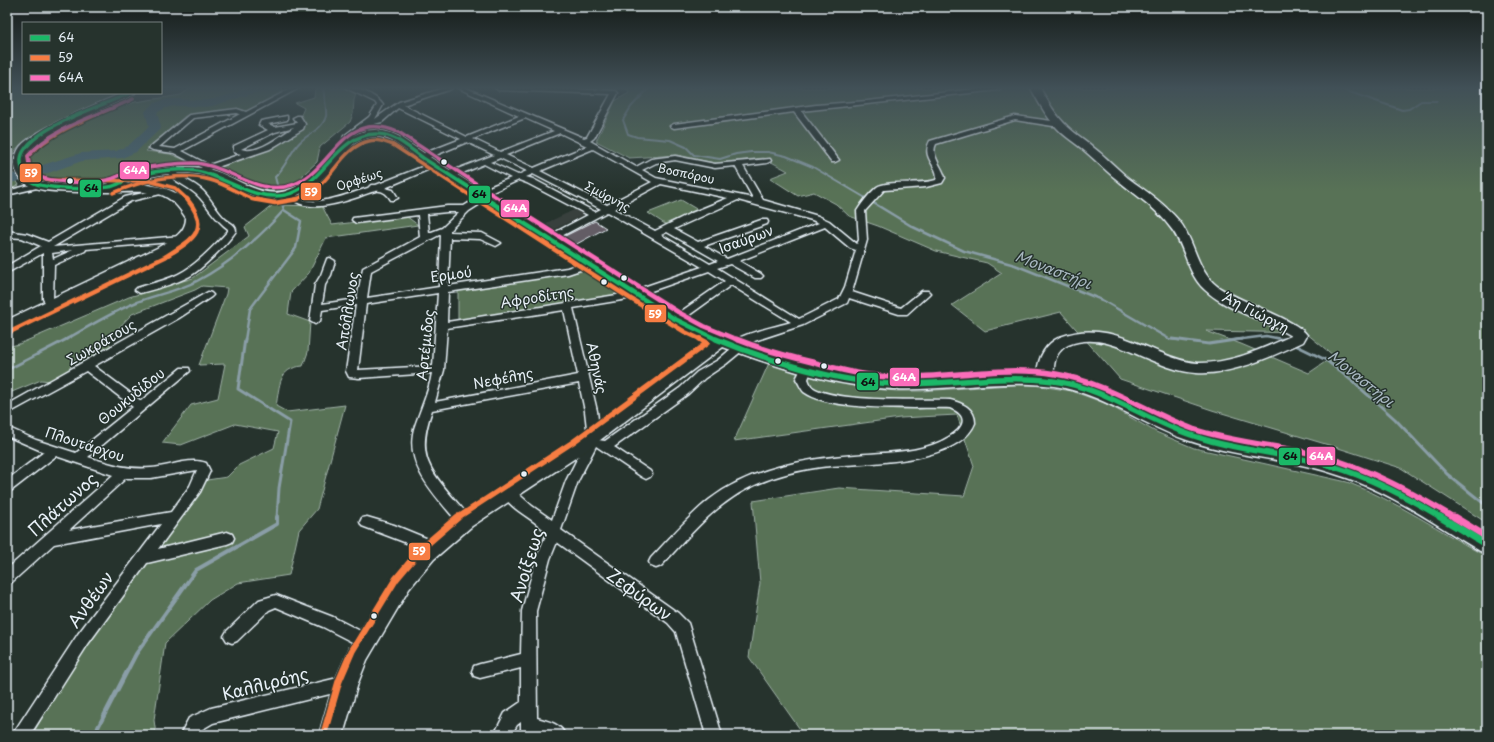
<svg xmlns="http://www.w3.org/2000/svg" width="1494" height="742" viewBox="0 0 1494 742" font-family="'Playpen Sans',sans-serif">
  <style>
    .built { fill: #38403e }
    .green { fill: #597257; stroke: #a0b2a8; fill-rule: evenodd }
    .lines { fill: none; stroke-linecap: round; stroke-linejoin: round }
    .stream-far3 { stroke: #8a9ea7; stroke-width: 2 }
    .stream-far2 { stroke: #8a9ea7; stroke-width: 2.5 }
    .stream-far1 { stroke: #8a9ea7; stroke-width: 3 }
    .stream { stroke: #8a9ea7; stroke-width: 4 }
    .river { fill: #4b6671; fill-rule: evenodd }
    .building { fill: #635d65; stroke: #e8f1f8 }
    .street-casing { stroke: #e8f1f8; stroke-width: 3 }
    .secondary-casing { stroke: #e8f1f8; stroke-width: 3 }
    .street { fill: #26332d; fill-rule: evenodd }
    .secondary { fill: #26332d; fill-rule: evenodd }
    .bus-1-far3-casing { stroke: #26332d; stroke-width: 5.5 }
    .bus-1-far2-casing { stroke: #26332d; stroke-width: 7 }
    .bus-1-far1-casing { stroke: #26332d; stroke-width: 8 }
    .bus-1-casing { stroke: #26332d; stroke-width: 10 }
    .bus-2-far3-casing { stroke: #26332d; stroke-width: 5.5 }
    .bus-2-far2-casing { stroke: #26332d; stroke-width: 7 }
    .bus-2-far1-casing { stroke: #26332d; stroke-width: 8 }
    .bus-2-casing { stroke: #26332d; stroke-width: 10 }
    .bus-3-far3-casing { stroke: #26332d; stroke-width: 5.5 }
    .bus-3-far2-casing { stroke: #26332d; stroke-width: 7 }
    .bus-3-far1-casing { stroke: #26332d; stroke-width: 8 }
    .bus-3-casing { stroke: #26332d; stroke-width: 10 }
    .bus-1-far3 { stroke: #1ab867; stroke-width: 3.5 }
    .bus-1-far2 { stroke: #1ab867; stroke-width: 4.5 }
    .bus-1-far1 { stroke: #1ab867; stroke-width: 5.5 }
    .bus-1 { stroke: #1ab867; stroke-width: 7 }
    .bus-2-far3 { stroke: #f77d43; stroke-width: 3.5 }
    .bus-2-far2 { stroke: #f77d43; stroke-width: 4.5 }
    .bus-2-far1 { stroke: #f77d43; stroke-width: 5.5 }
    .bus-2 { stroke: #f77d43; stroke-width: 7 }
    .bus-3-far3 { stroke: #fb6dba; stroke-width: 3.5 }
    .bus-3-far2 { stroke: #fb6dba; stroke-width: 4.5 }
    .bus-3-far1 { stroke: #fb6dba; stroke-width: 5.5 }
    .bus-3 { stroke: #fb6dba; stroke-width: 7 }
    .bus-dot { fill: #e8f1f8; stroke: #26332d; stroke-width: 1.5 }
    .labels { text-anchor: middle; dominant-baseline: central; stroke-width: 3; stroke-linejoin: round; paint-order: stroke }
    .far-street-label { font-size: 12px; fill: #e8f1f8; stroke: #26332d }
    .street-label { font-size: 14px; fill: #e8f1f8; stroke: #26332d }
    .water-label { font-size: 15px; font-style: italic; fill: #a9b9c2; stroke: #26332d }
    .near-street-label { font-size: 17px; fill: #e8f1f8; stroke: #26332d }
    .line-badge { stroke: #26332d; stroke-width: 1.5 }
    .badge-label { font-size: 11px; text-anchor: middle; font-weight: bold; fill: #fff }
    .pale-badge-label { font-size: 11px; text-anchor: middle; font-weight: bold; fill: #111 }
  </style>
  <rect width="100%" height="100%" fill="#26332d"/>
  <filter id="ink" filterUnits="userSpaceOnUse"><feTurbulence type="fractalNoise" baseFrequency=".025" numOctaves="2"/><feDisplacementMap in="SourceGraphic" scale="8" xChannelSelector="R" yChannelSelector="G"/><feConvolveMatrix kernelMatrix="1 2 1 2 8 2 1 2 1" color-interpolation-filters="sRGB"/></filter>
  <g filter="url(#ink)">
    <path class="built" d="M161 88H191L181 95 122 103 133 93H161Z
      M576 209 585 214 551 231 542 225Z"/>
    <path class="green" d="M7 88H23V93H123L21 144C6 159 9 168 19 185L7 191Z
      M191 88H282L284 92 246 112 237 110 185 116 146 151 170 154 196 164C187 165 177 166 168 168 134 175 63 196 32 175L29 153 33 144 97 112H105L135 102 181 95Z
      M315 88H344L356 94 354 100 353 114 350 122 320 147 317 162 303 175V178L298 186C263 200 245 182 214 168 246 157 276 143 306 125L301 115 304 108 295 103 314 97Z
      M534 88H1487V523L1401 468 1332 446 1212 410 1120 379 1061 312 985 331 952 305 1002 273 987 263 936 251 878 226 849 216 836 204 814 192 798 196 770 178 788 171 764 158 714 163 678 155 629 158 596 141 615 101 629 93 626 89ZM1206 331 1306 333 1334 356 1309 373 1241 344Z
      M681 200 698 210 665 224 648 213Z
      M273 205 322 206 332 225 406 216 418 225 326 238 309 273 291 292 288 314 310 322 308 352 303 366C278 368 280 385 276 406L287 412 345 405 317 509 299 530 289 575 238 583 210 600 165 643 154 720 156 735H32L79 656 207 480 227 477 239 465 274 448 278 432 235 424 181 445 162 443 191 405 218 398 225 364 199 365 226 294 227 288 202 286 195 290 132 314 107 340 111 346 83 362 78 360 72 363 70 368 59 378 51 381 41 380 7 394V347L19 344 129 297 193 278 249 236 245 227Z
      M584 271 617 290 614 296 611 297 458 320V290Z
      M769 363 819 378 874 389 897 391H921L1027 384 1072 391 1107 404 1156 432 1194 448 1347 482C1397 501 1441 532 1487 557V735H804L749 657 760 583 753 501 839 488 964 496 974 466 957 415 900 418 734 441Z"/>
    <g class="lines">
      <path class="stream-far3" d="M649 88 631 107 623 120 628 134 637 137 670 140 686 147 694 155 720 159 736 154 751 152H768L786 156 813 167 869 200
        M1338 88 1402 110 1409 109 1421 101H1437
        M281 200 275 177C286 167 290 152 300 142 308 134 323 129 326 116 327 110 324 95 323 88"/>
      <path class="stream-far2" d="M867 199 913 227 964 251 1015 265 1102 300 1169 339 1180 340
        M65 340C88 327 112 312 137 302 158 294 178 291 197 281 231 263 259 238 284 210L281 199
        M245 340 250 309 296 248 301 221 284 210
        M1235 340 1266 336 1286 340"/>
      <path class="stream-far1" d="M245 339 238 389 290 422 279 488 277 518
        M1172 339 1209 344 1242 339
        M1283 339 1286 340
        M1293 344 1326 360 1351 380 1395 419 1447 474 1487 506
        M7 370 67 339"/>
      <path class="stream" d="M94 735 136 654 196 570 277 524V517"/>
      <path class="river" d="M249 88H265L264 90 212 106C193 109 173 100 157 113L161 127 159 130 136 152 122 158 82 161 48 173 7 184V176L81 153 116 151 128 146 149 126 145 112C161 90 191 104 213 99 225 97 237 91 249 88Z"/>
    </g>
    <path class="building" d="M595 221 606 228 573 246 561 238Z"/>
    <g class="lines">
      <defs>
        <path id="street" d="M292 88H299L182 151 209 165 241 154 234 152V146L268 130 259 125 261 121 287 116V120L268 124 275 127 297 123 293 118 297 116H300L305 124 303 129 270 149 203 172 199 170 202 168 174 153 153 150 149 148 189 115 237 109 246 112ZM237 113 240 114 175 149 159 147 193 118ZM294 127C280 136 258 155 241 149L275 132Z
          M346 88C357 86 377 96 383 105L375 119 399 102 444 88H452L451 89 403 105 467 137 519 116 458 88H466L584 138 587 137 611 94 498 90 495 88H543L616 91 618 93 594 138 590 141 636 167 651 159 675 156 715 164 770 159 771 161 767 163 743 166 763 200 818 216 829 221 857 244 859 240 857 211C862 203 870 193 877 187 887 180 921 185 936 180 941 167 920 159 930 141L1015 116 1059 122 1063 124 1059 126H1053L1015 120 936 144C930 156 943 167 945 178L942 183 926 187 884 190 865 211 867 240 852 292 901 308 922 291H928L930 293 928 295 907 314H899L849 298 847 303 803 325 742 345 744 348 743 350 726 364 705 378 688 394 614 447 650 471 652 474 650 477 646 479 642 477 596 446 578 481 561 530 678 613 688 623 722 735H706L676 632 668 623 557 542 550 559 536 611 537 718C548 721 561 724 565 735H521V722L517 725 511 735H494L505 713 521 702V668L480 678 474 676 472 671 474 666 480 664 521 654 522 611 536 559 547 533C534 518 511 511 502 493L503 489 508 488 513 489 532 506 552 520 566 481 588 437 585 411 579 383 432 410C417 453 426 466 454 499 460 506 467 513 472 521L470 525 465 526 460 525C438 498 404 467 414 429 420 410 429 392 432 373L359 378 349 377 346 371 356 305 322 310 320 321 315 324 310 321 315 285 321 275 327 259 330 258 335 261 331 275 325 285 322 304 357 299 363 268 420 237 418 215 356 223 352 220 353 218 447 206H464L480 196H477L476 194 477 192 511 178 484 164 453 177H447V173L494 155 467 142 426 159H420V155L461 139 398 108 382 122 366 126 350 139 351 145H345L342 141 344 136 369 117 377 105 375 102ZM525 118 554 131 500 152 473 139ZM560 133 587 146 534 168 506 155ZM593 149 652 182 607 205 540 171ZM500 158 525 170 527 171 518 175 490 162ZM675 160 715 168 735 166 753 198 656 178 642 170 656 163ZM533 174 601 209 595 212 533 179 526 177ZM519 180 527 183 588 215 546 237 545 239 546 241H552L607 212 702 267 623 294 447 322 448 292 568 274 592 266 594 264 589 261 567 268 448 286 450 238 480 239 496 246 501 243 482 233 450 232V230L469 211 488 199 489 197 486 195ZM661 184 728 198 689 214 655 231 614 209ZM738 200 812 220 819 223 727 259 704 246 767 224 768 222 767 220H761L698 242 674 229ZM447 212H459L442 228 429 233 427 214ZM825 227 850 248 856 250 845 287 839 299 799 319 717 268 730 264 755 278H761L763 276 761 274 739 261ZM667 232 718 261 710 264 661 235ZM441 234 439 287 367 298 371 271ZM709 271 725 281 673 317 672 319 673 321H681L731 285 791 322C776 327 736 334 728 346L731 349 718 360 697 372 680 388 605 441 598 440 600 437 597 411 573 308 628 299ZM438 293 433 366 358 370 366 304ZM564 310 578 375 435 402 444 370 447 328Z
          M985 88H1001L998 90 801 111 839 160 835 162H832L794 112 674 128 670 126 674 124 816 105 867 101Z
          M432 163H438L439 165 385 188 393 190 398 198 394 200H391C388 195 383 190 376 191 370 192 363 195 358 197 337 204 303 215 287 194L291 192C296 193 299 198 305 200 321 205 352 193 368 188L371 185H376Z
          M167 169H173C181 179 194 182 203 191 211 199 216 210 224 218 229 223 236 224 236 231 228 243 202 269 190 276 175 284 156 289 140 293L135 290 137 288C152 283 170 280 184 271 198 263 217 243 228 231V229C214 219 208 205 196 194 186 185 174 182 166 171Z
          M38 183H41V187L7 195V191Z
          M162 189H165L166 191 165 193 131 201 53 247 181 236 184 237 185 239 184 241 86 249 85 251 54 265 53 299 57 305 52 308 48 307 43 299V253L7 273V266L41 246 22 238 7 237V231L27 234 48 242 125 197ZM73 250 53 259 52 253Z
          M208 292 211 293 213 295 211 297 179 318 94 366 141 401 181 368H189L190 371 88 457C110 464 127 470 151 468 169 467 189 457 206 463L210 471 200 492 158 549 227 532 232 534 234 538 232 542 227 544 147 563 88 644 30 735H12L78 634 161 524 54 544 12 582 7 584V569L113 475 56 456 12 490 7 492V480L44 452 7 436V427L36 440 76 453 133 407 86 371 7 414V405ZM197 470 190 486 171 512 69 530 126 478H151Z
          M807 364 811 365 812 368 808 379C809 381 810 385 812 387 834 403 920 399 950 400 962 403 975 408 975 423 958 466 861 462 821 467 799 470 778 475 757 484 717 501 690 535 661 566L656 568 651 566 649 562 651 558C670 538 688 517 709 500 750 468 804 459 855 455 885 452 922 454 949 437 964 428 970 416 950 408 915 407 831 412 804 392 801 389 799 383 796 379L803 365Z
          M367 517 394 525 438 543 440 547 438 551 433 553 362 526 360 522 362 518Z
          M276 595 333 617 370 636 373 641 370 646 365 648 360 646 323 627 276 607 269 610 237 641 232 643 227 641 224 636 227 631 259 600Z
          M346 676 352 678 354 683 352 688 346 690 213 723 201 730 198 735H180L189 718 211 708Z"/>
        <path id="secondary" d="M1031 88H1040C1048 102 1056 116 1068 127 1076 135 1086 140 1094 148 1106 157 1116 168 1128 178 1146 191 1165 204 1179 221 1195 240 1196 270 1217 286 1237 301 1296 319 1307 335L1303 342C1273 356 1230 376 1196 373 1183 372 1170 368 1158 363 1128 352 1100 332 1068 345 1056 351 1053 363 1054 375 1106 384 1148 414 1197 431 1237 444 1280 446 1321 456 1382 472 1434 504 1487 535V553L1480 551C1433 523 1388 490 1335 474 1287 458 1235 457 1187 440 1142 425 1102 393 1054 386 1000 379 947 391 894 389 836 387 777 367 723 347L583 453 472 526 434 559 409 589 367 660 358 683 343 735H319L334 683 350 647 395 577 420 547 458 516 571 443 710 342 664 318 499 212 392 141C378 134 367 137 354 144 337 159 326 181 306 191 281 205 255 199 231 186 222 182 213 176 203 175 178 170 148 176 125 184 151 184 178 186 194 210 198 218 200 222 195 230 189 241 177 247 167 254L7 331V320L157 248C169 241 186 234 186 218 179 207 172 198 159 194 147 191 133 192 120 192 95 192 69 193 44 190 32 188 22 184 17 173 13 165 15 154 20 147 34 129 99 104 122 93H135L133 95C110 106 39 135 27 154 27 162 26 171 31 177 38 185 95 187 106 184 112 183 119 178 125 176 145 170 167 167 188 167 197 167 206 168 215 171 238 178 261 199 286 191 330 178 342 108 400 137 461 178 524 218 587 256 625 280 663 308 704 328 724 338 745 344 766 351 795 361 825 370 855 374 916 384 976 368 1037 374 1038 358 1045 344 1060 337 1096 323 1126 338 1159 352 1171 357 1184 362 1197 363 1230 364 1262 349 1291 336 1264 319 1229 312 1205 290 1186 273 1186 246 1170 227 1157 209 1137 196 1120 182 1108 173 1098 162 1086 152 1078 145 1070 140 1062 133 1049 121 1039 104 1031 88Z"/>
      </defs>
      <use href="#street" class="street-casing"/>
      <use href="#secondary" class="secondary-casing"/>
      <use href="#street" class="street"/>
      <use href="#secondary" class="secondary"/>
      <defs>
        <path id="bus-1-far3" d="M130 93C102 106 42 124 25 149 21 154 20 161 22 168 25 186 47 187 63 188 78 189 94 189 109 187 117 186 123 181 131 178 148 172 171 169 190 170 223 173 251 202 285 195 323 187 336 133 377 134 383 134 390 136 396 139 405 144 414 151 423 158 445 172 466 186 488 200"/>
        <path id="bus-1-far2" d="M486 199 673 318 718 340"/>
        <path id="bus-1-far1" d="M716 339C769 361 839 383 897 384 949 385 1001 374 1053 381 1104 387 1146 421 1194 436 1235 450 1279 453 1321 463 1364 474 1404 495 1442 518"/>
        <path id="bus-1" d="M1440 517 1487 545"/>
        <path id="bus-2-far3" d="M133 99C99 115 54 129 28 156L30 172 36 177 50 180 149 181 175 188 188 200
          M113 193C142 181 178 171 210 180 225 184 240 194 255 200
          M295 200C304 196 312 192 319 186 335 172 346 146 369 141 377 139 385 142 393 145L477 200"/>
        <path id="bus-2-far2" d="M252 199 275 203 298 199
          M476 199 631 299 685 332 702 340
          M10 332 165 257C192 240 212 230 187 199"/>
        <path id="bus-2-far1" d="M457 518 573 442 707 343 700 339"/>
        <path id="bus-2" d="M324 733 339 681 352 651 396 579 422 548 458 517"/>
        <path id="bus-3-far3" d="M133 99C98 116 54 126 28 156L30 173C48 183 90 185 111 179 118 177 125 172 133 170 153 166 173 163 193 163 228 164 256 197 292 185 334 171 341 106 400 133L501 200"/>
        <path id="bus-3-far2" d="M500 199 678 312 704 326 738 340"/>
        <path id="bus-3-far1" d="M736 339C761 349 786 356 812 362 840 370 868 377 897 377 950 378 1004 365 1056 374 1105 382 1147 412 1193 429 1235 443 1279 445 1322 456 1370 469 1413 493 1455 518"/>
        <path id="bus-3" d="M1454 517 1487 537"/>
      </defs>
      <use href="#bus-1-far3" class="bus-1-far3-casing"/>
      <use href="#bus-1-far2" class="bus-1-far2-casing"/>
      <use href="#bus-1-far1" class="bus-1-far1-casing"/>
      <use href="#bus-1" class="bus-1-casing"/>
      <use href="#bus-2-far3" class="bus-2-far3-casing"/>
      <use href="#bus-2-far2" class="bus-2-far2-casing"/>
      <use href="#bus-2-far1" class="bus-2-far1-casing"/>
      <use href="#bus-2" class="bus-2-casing"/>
      <use href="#bus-3-far3" class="bus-3-far3-casing"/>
      <use href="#bus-3-far2" class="bus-3-far2-casing"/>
      <use href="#bus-3-far1" class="bus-3-far1-casing"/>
      <use href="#bus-3" class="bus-3-casing"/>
      <use href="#bus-1-far3" class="bus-1-far3"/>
      <use href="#bus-1-far2" class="bus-1-far2"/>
      <use href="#bus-1-far1" class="bus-1-far1"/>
      <use href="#bus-1" class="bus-1"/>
      <use href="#bus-2-far3" class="bus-2-far3"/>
      <use href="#bus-2-far2" class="bus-2-far2"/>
      <use href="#bus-2-far1" class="bus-2-far1"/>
      <use href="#bus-2" class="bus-2"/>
      <use href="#bus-3-far3" class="bus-3-far3"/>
      <use href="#bus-3-far2" class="bus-3-far2"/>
      <use href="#bus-3-far1" class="bus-3-far1"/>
      <use href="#bus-3" class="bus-3"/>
    </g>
  </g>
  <linearGradient id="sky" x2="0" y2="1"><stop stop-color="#151c19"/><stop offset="0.46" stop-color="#415057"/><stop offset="1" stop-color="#415057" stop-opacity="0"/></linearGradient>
  <rect width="1494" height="191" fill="url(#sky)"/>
  <g class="bus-dot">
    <circle cx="444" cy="162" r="3.5"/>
    <circle cx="70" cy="181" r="3.5"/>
    <circle cx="624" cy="278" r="3.5"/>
    <circle cx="604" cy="282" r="3.5"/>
    <circle cx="778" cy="361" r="3.5"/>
    <circle cx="824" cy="366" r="3.5"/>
    <circle cx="524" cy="474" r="3.5"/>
    <circle cx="374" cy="616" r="3.5"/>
  </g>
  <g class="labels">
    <g class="far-street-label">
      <text transform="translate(686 173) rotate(12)">Βοσπόρου</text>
      <text transform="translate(359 179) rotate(-18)">Ορφέως</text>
      <text transform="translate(608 196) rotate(28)">Σμύρνης</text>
    </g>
    <g class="street-label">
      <text transform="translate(746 239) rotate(-20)">Ισαύρων</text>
      <text transform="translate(451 274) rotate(-8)">Ερμού</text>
      <text transform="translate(537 297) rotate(-9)">Αφροδίτης</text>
      <text transform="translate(347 311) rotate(-81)">Απόλλωνος</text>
      <text transform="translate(1256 312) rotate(27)">Άη Γιώργη</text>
      <text transform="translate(101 342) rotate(-30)">Σωκράτους</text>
      <text transform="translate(425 345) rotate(-84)">Αρτέμιδος</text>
      <text transform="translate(597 368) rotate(78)">Αθηνάς</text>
      <text transform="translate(503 378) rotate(-11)">Νεφέλης</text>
      <text transform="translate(131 396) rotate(-39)">Θουκυδίδου</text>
      <text transform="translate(85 444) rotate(18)">Πλουτάρχου</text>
    </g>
    <g class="water-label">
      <text transform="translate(1054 269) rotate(21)">Μοναστήρι</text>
      <text transform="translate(1362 378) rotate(39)">Μοναστήρι</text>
    </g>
    <g class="near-street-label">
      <text transform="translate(62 504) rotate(-42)">Πλάτωνος</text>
      <text transform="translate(526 565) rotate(-73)">Ανοίξεως</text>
      <text transform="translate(640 594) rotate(36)">Ζεφύρων</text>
      <text transform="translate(90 599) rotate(-54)">Ανθέων</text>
      <text transform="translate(265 683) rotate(-14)">Καλλιρόης</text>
    </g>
  </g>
  <g class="line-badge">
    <rect x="119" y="161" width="31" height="19" rx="4" fill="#fb6dba"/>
    <rect x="19" y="163" width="23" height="20" rx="4" fill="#f77d43"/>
    <rect x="79" y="179" width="23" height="19" rx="4" fill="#1ab867"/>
    <rect x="300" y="182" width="22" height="19" rx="4" fill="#f77d43"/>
    <rect x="468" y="185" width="23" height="19" rx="4" fill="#1ab867"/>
    <rect x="500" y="199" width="30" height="19" rx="4" fill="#fb6dba"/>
    <rect x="644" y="304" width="23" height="19" rx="4" fill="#f77d43"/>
    <rect x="889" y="367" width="31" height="20" rx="4" fill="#fb6dba"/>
    <rect x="856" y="372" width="23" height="19" rx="4" fill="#1ab867"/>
    <rect x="1306" y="446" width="30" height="20" rx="4" fill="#fb6dba"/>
    <rect x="1278" y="447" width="23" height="19" rx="4" fill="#1ab867"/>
    <rect x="408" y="542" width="23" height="19" rx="4" fill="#f77d43"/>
  </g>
  <g class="badge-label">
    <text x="135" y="174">64Α</text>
    <text x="31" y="177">59</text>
    <text x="311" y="196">59</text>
    <text x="515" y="212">64Α</text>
    <text x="655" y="318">59</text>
    <text x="904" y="381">64Α</text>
    <text x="1321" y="460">64Α</text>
    <text x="419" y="555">59</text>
  </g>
  <g class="pale-badge-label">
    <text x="91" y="192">64</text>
    <text x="479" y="198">64</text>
    <text x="868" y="386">64</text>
    <text x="1290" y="460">64</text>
  </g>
  <rect width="1494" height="742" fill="none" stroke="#26332d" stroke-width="24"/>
  <rect x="12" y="12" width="1470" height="718" fill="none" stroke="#e8f1f8" stroke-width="1.5" filter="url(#ink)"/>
  <rect x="22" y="22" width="140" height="72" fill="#26332d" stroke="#747f7e"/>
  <rect x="30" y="35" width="20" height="6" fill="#1ab867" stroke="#747f7e"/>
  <text x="58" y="42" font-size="12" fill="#e8f1f8">64</text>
  <rect x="30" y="55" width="20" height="6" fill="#f77d43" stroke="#747f7e"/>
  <text x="58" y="62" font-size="12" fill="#e8f1f8">59</text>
  <rect x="30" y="75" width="20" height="6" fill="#fb6dba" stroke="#747f7e"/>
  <text x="58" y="82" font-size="12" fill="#e8f1f8">64Α</text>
</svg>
